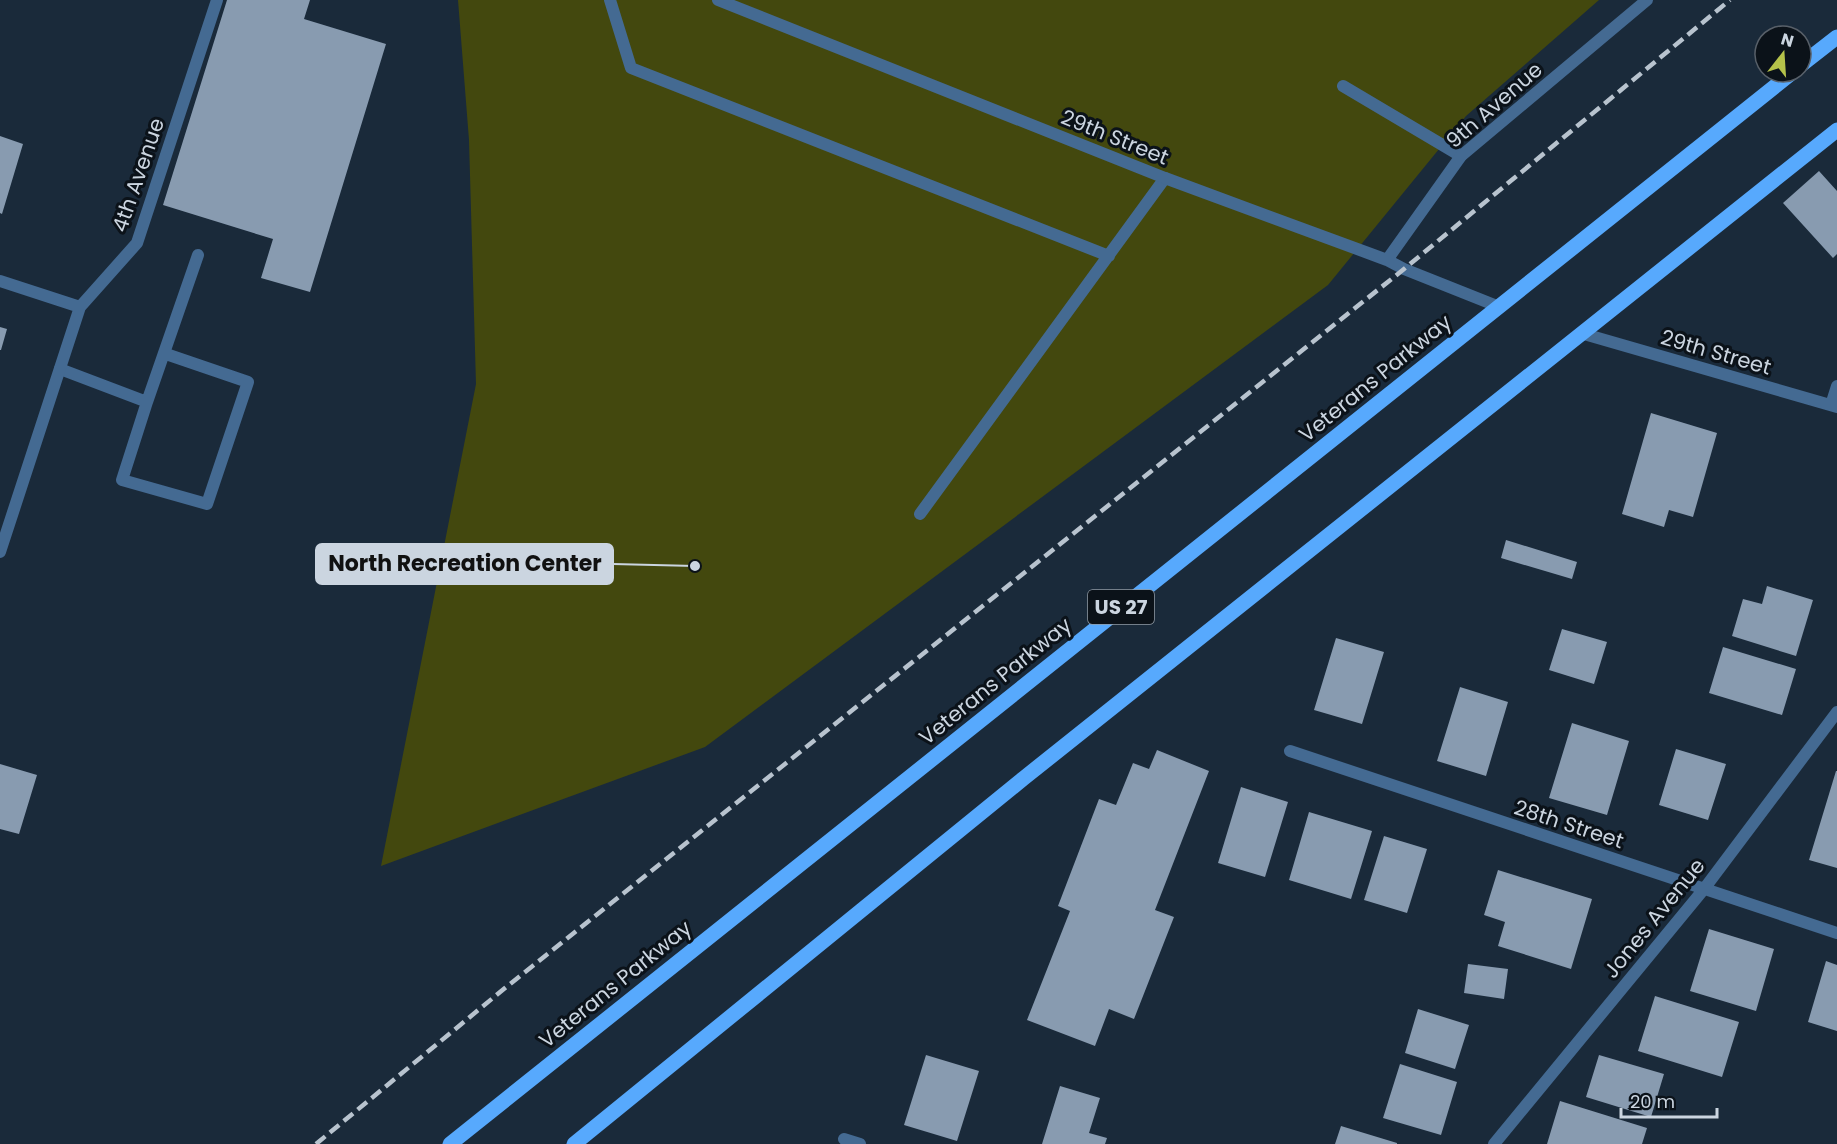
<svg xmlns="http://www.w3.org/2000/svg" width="1837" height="1144" viewBox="0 0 1837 1144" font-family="Poppins,sans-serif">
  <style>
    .green { fill: #43480e }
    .building { fill: #889bb0 }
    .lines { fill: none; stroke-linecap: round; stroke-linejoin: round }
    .service { stroke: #446a92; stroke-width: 12 }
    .minor { stroke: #446a92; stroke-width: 12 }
    .primary { stroke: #57a9fd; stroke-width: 15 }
    .rail { stroke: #b8c3ce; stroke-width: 4.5; stroke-dasharray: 12 6; stroke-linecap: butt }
    .labels { text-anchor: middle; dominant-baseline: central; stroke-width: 6; stroke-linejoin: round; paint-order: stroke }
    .shield { fill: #0b1219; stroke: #919aa4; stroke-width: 1.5 }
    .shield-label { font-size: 20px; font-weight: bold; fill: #cbd5e0 }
    .street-label { font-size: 21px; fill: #cbd5e0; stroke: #0b1219 }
    .leader { fill: none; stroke: #cbd5e0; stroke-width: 2 }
    .callout-dot { fill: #cbd5e0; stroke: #0b1219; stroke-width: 2 }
    .callout { fill: #cbd5e0; stroke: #cbd5e0; stroke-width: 2 }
    .callout-label { font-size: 22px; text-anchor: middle; font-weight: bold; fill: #111 }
  </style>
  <rect width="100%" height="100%" fill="#1a2a3a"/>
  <path class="green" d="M458 0H1599L1466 116 1328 285 705 747 381 866 476 384 469 140Z"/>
  <path class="building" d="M227 0H310L304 19 386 44 310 292 261 278 273 239 163 205Z
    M0 136 23 144 2 214 0 213Z
    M1819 171 1837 191V254L1833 258 1783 203Z
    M0 327 7 329 1 350H0Z
    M1651 413 1717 433 1693 517 1669 510 1664 527 1622 514Z
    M1506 540 1577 562 1572 579 1501 558Z
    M1767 586 1813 600 1796 656 1732 636 1743 599 1762 604Z
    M1562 629 1607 642 1594 684 1549 670Z
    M1336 638 1384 652 1362 724 1314 710Z
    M1723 647 1796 669 1782 715 1709 693Z
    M1460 687 1508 702 1486 776 1437 761Z
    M1572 723 1629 741 1607 815 1549 798Z
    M1676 749 1726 764 1708 820 1659 805Z
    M1157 750 1209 771 1155 910 1174 917 1134 1019 1109 1009 1095 1046 1027 1020 1070 911 1058 906 1099 799 1116 805 1133 763 1149 769Z
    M0 764 37 775 19 834 0 829Z
    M1836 771H1837V868L1809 860Z
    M1241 787 1288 802 1265 877 1218 863Z
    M1309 812 1372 831 1351 899 1289 880Z
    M1384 836 1427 849 1407 913 1364 900Z
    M1498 870 1592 899 1571 969 1498 946 1505 922 1484 915Z
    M1709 929 1774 949 1756 1011 1690 991Z
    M1826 961 1837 965V1031L1808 1022Z
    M1468 964 1508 969 1504 999 1464 993Z
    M1655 996 1739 1022 1722 1077 1638 1051Z
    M1418 1009 1469 1025 1455 1069 1405 1053Z
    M926 1055 979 1071 957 1141 904 1125Z
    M1599 1055 1664 1074 1651 1117 1586 1097Z
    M1400 1064 1457 1082 1441 1135 1383 1118Z
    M1060 1086 1100 1098 1089 1133 1107 1138 1105 1144H1042Z
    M1560 1101 1647 1128 1642 1144H1547Z
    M1341 1126 1397 1143V1144H1335Z"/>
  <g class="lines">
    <path class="service" d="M610 0 631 68 1109 256
      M1343 86 1461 156
      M60 369 147 402 198 255
      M147 402 122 480 207 504 248 382 166 354
      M920 514 1165 178"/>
    <path class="minor" d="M718 0 1165 178 1387 260 1404 269 1497 306
      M1387 260 1461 156 1647 0
      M0 281 80 307
      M1584 334 1837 407
      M1831 405 1837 386
      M0 552 80 307 137 243 217 0
      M1290 751 1837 933
      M844 1139 860 1144
      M1494 1144 1704 889 1837 712"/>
    <path class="primary" d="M1801 65 1837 37
      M450 1144 1793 72
      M574 1144 1024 778 1837 130"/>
    <path class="rail" d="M316 1144 505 988 1404 269 1730 0"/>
  </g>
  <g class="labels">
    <rect class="shield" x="1088" y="590" width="66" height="34" rx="4.5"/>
    <g class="shield-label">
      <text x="1121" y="607">US 27</text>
    </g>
    <g class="street-label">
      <text transform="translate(1494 105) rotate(-41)">9th Avenue</text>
      <text transform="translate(1115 137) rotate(22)">29th Street</text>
      <text transform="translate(138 175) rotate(-71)">4th Avenue</text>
      <text transform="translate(1716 352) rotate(16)">29th Street</text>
      <text transform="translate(1375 378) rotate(-39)">Veterans Parkway</text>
      <text transform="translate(995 681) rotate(-39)">Veterans Parkway</text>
      <text transform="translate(1569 824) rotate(18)">28th Street</text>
      <text transform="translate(1654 918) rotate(-51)">Jones Avenue</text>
      <text transform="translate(615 984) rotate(-39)">Veterans Parkway</text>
    </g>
  </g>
  <path class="leader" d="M695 566L613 564"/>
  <circle class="callout-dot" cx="695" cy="566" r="6"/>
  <rect class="callout" x="316" y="544" width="297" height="40" rx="6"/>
  <g class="callout-label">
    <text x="465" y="571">North Recreation Center</text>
  </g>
  <g transform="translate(1783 54) rotate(17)"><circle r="28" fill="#0b1219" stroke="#586069" stroke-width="1.5"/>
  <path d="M0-4.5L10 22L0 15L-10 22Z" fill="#b5c24a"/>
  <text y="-9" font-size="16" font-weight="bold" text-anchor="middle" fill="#cbd5e0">N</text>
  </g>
  <path d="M1621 1108v9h96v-9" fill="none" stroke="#cbd5e0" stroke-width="3"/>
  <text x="1630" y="1108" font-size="18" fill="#cbd5e0" stroke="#0b1219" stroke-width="4.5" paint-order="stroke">20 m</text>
</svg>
